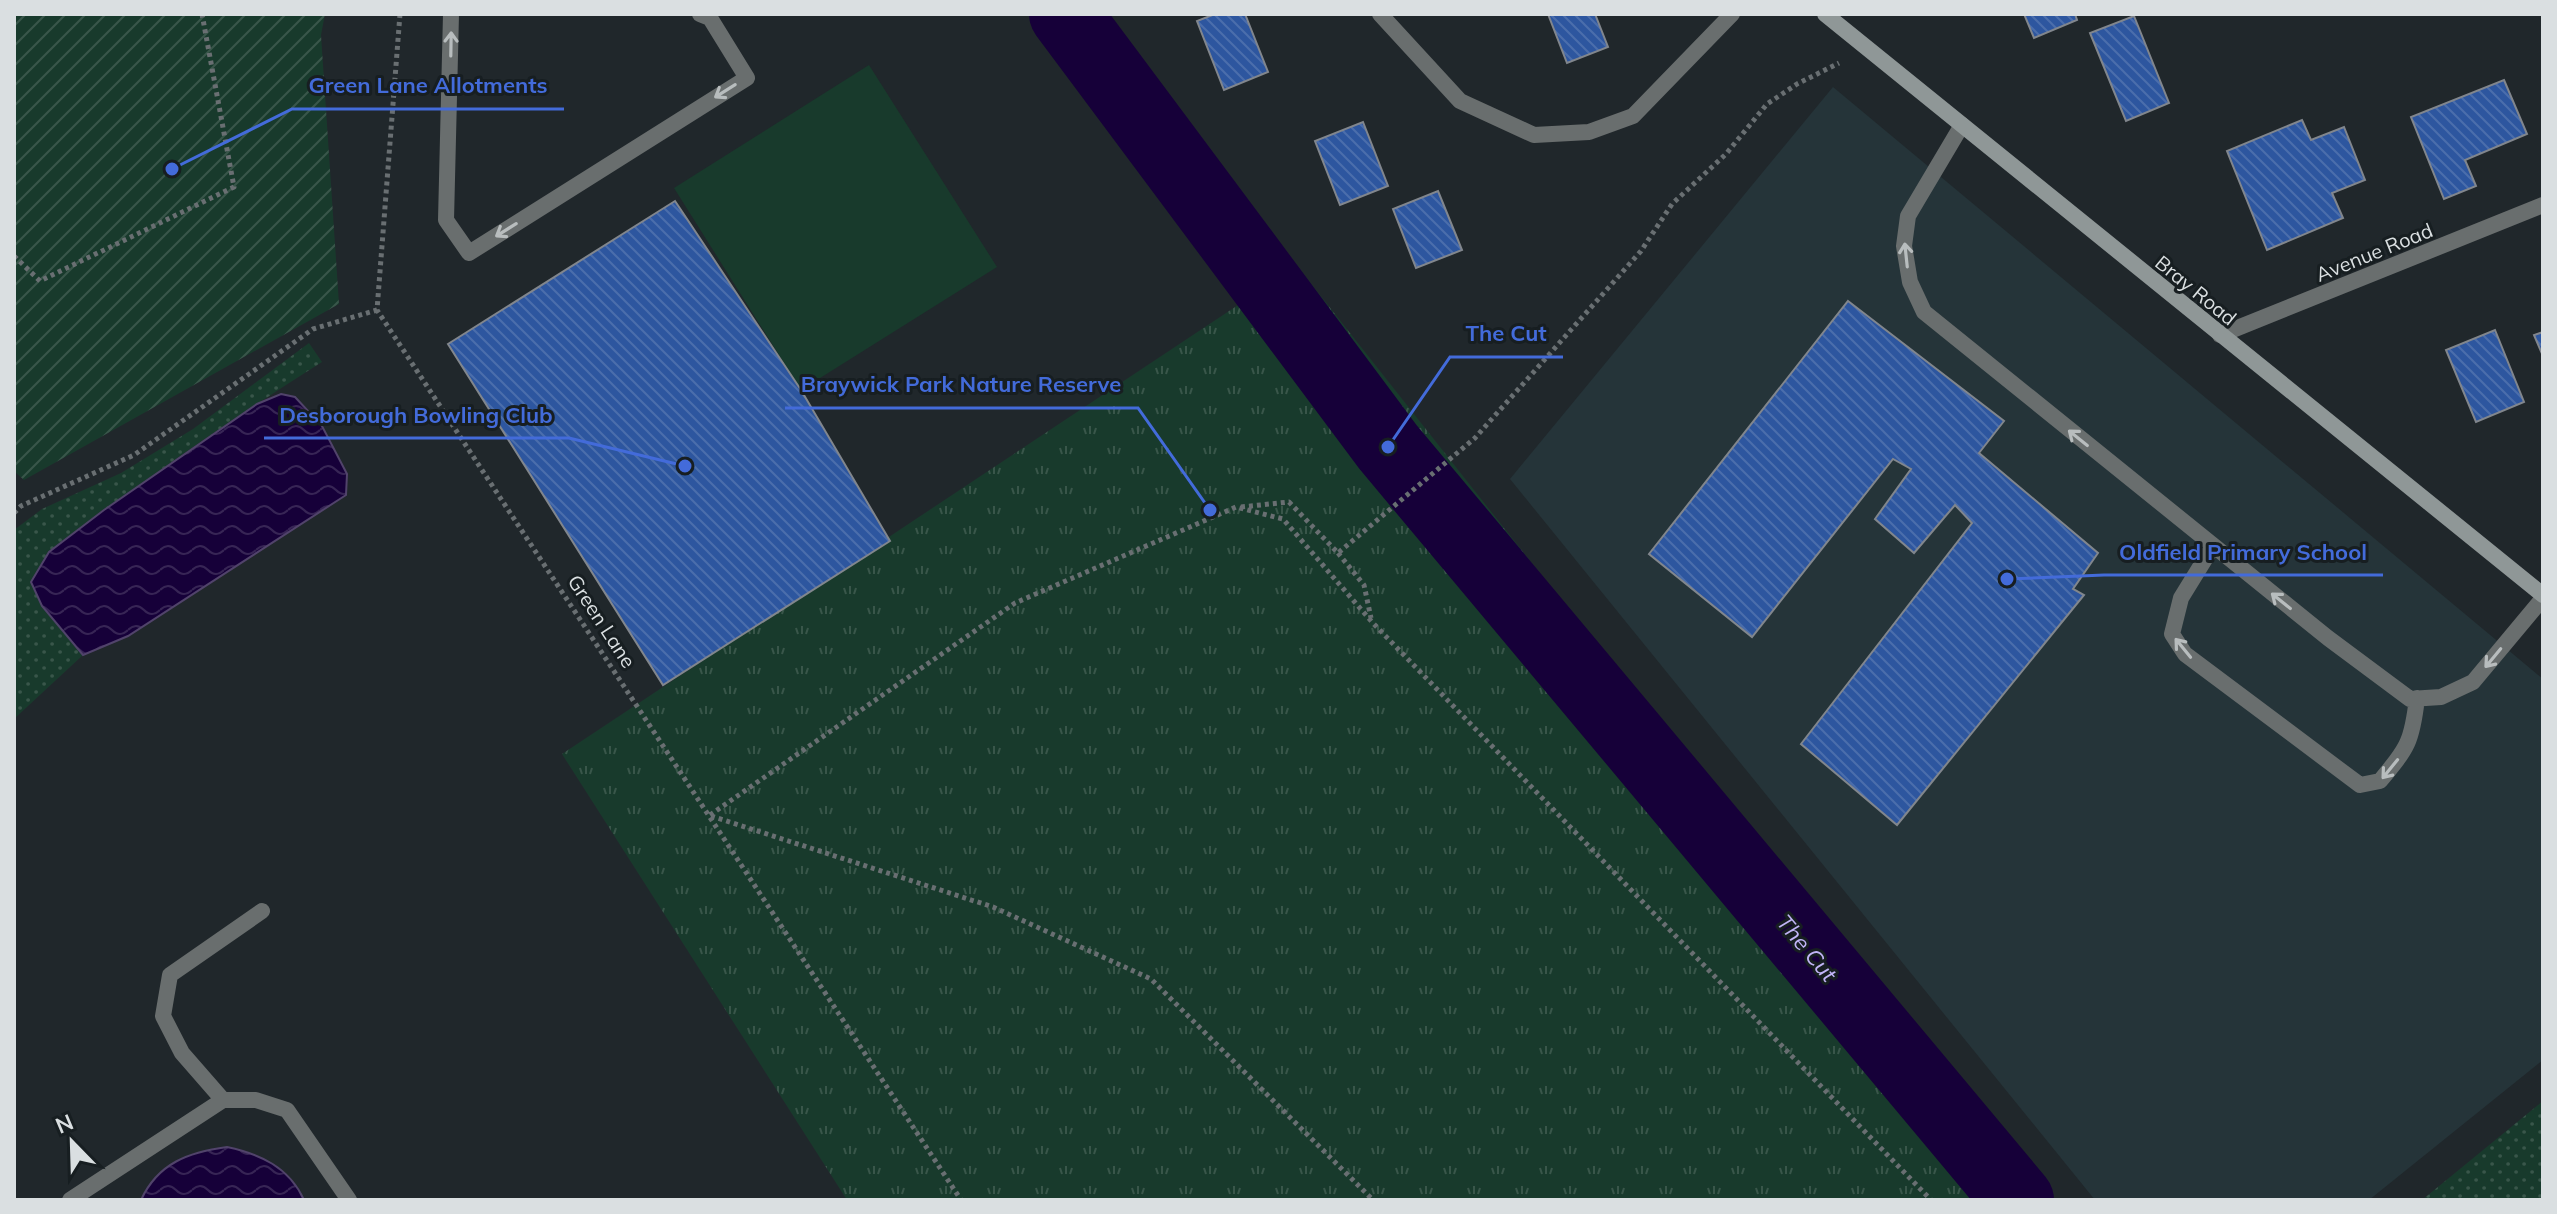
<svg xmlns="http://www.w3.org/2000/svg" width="2557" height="1214" viewBox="0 0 2557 1214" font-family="Mulish,sans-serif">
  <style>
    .built { fill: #253439 }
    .grass { fill: url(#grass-dots) }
    .park { fill: url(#park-tufts) }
    .garden { fill: url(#garden-furrows) }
    .pitch { fill: #183a2c }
    .water { fill: url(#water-waves); stroke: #51436b; stroke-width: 2 }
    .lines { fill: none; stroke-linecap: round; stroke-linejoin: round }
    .river { stroke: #160039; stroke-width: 72 }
    .building { fill: url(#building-back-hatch); stroke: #81868d; stroke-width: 2 }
    .path { stroke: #696f72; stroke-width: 5; stroke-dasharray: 4 4; stroke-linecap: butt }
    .lane { stroke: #696e6e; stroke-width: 16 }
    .street { stroke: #696e6e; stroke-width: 16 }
    .secondary { stroke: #8f9797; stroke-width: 16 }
    .oneway { stroke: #b8bdbe }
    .labels { text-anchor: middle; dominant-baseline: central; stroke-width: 6; stroke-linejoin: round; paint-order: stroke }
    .street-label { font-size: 20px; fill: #dadfe1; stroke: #171e21 }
    .water-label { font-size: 22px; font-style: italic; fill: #c1b4f7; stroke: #171e21 }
    .leader { fill: none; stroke: #436bda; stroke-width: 3 }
    .callout-dot { fill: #436bda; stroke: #171e21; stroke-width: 3 }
    .callout-label { font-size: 22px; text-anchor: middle; font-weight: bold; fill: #436bda; stroke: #171e21; stroke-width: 6; stroke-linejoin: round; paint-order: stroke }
  </style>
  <defs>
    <pattern id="grass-dots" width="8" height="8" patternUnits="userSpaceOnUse" patternTransform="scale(2)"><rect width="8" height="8" fill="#183a2c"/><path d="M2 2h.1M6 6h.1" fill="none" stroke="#39564a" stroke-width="1.8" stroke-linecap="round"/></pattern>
    <pattern id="park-tufts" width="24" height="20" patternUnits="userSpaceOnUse" patternTransform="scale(2)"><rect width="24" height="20" fill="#183a2c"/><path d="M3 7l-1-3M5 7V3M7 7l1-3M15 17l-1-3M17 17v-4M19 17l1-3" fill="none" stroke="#39564a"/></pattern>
    <pattern id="garden-furrows" width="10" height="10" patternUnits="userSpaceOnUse" patternTransform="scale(2)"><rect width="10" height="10" fill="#183a2c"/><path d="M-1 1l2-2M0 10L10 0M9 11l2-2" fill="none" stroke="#39564a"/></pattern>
    <pattern id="water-waves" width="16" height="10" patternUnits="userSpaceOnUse" patternTransform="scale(2)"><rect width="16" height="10" fill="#160039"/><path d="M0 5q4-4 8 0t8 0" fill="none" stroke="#372555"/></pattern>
    <pattern id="building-back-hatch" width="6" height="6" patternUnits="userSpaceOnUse" patternTransform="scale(2)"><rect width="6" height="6" fill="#2d569f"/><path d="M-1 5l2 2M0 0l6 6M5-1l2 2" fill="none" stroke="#4b6eac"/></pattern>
  </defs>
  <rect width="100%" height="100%" fill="#20272b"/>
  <path class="built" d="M1833 87 2543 679V1060L2369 1200H2095L1510 479Z"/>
  <path class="grass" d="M309 343 322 362C229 421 137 484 49 552L42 606 83 655 14 719V530L42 509 121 473 193 429Z
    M2543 1101V1200H2422Z"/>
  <path class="park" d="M1297 266 2035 1200H847L562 754Z"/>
  <path class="garden" d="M14 14H325L321 35 339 304 24 480 14 471Z"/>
  <path class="pitch" d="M869 65 997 267 801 390 674 188Z"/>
  <path class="water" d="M281 394 295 397 322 426 347 474 346 495 128 636 83 655 42 606 31 582 49 552 104 510 257 404Z
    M227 1147C260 1154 289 1167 304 1200H141C158 1163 189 1152 227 1147Z"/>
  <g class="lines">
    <path class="river" d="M1065 14 1388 447 2018 1200"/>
  </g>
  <path class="building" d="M1215 14H1245L1268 72 1224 90 1197 21Z
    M1548 14H1595L1608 47 1567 63Z
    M2024 14H2075L2077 20 2034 38Z
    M2134 16 2169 103 2126 121 2090 33Z
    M2504 80 2527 134 2465 160 2476 186 2444 199 2411 117Z
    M2302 120 2311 140 2344 127 2365 180 2332 193 2343 218 2267 250 2227 151Z
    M1363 122 1388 186 1340 205 1315 141Z
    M1438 191 1462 250 1416 268 1393 209Z
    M675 201 801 390 890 541 663 685 448 344Z
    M1848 301 2004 421 1979 453 2098 553 2073 589 2084 595 1897 825 1801 744 1972 523 1955 505 1914 553 1875 519 1911 469 1893 459 1752 637 1649 554Z
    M2495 330 2524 402 2476 422 2446 350Z
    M2543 332V356L2534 335Z"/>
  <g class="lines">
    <path class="path" d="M400 14 377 310 961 1200
      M14 256 40 281 234 187 202 14
      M1241 507 1289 502 1338 553 1475 438 1641 251 1672 204 1726 154 1767 104 1797 84 1839 63
      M14 513 21 506 134 455 313 329 377 310
      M1338 553 1364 585 1371 618
      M710 815 1015 603 1236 507 1283 519 1372 622 1931 1200
      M711 816 993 907 1151 979 1373 1200"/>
    <path class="lane" d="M451 14 446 220 469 253 747 78 710 18 700 14
      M1962 125 1908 216 1904 246 1910 282 1924 312 2328 638 2410 699 2441 697 2473 682 2543 598
      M2213 546 2181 598 2172 634 2185 654 2360 785 2380 781C2408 747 2412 742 2417 698
      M223 1100 182 1053 163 1016 170 975 262 911
      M70 1200 223 1100H256L287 1110 349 1200"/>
    <path class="street" d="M1380 14 1460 101 1534 135 1589 132 1633 116 1732 14
      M2220 335 2543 205"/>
    <path class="secondary" d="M1825 14 2543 595"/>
  </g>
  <defs><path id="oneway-shaft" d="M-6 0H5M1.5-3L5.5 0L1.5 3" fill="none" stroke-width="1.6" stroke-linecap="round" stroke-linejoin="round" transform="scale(2)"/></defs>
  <g class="oneway">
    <use href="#oneway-shaft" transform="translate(451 44) rotate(-89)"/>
    <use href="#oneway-shaft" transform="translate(725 91) rotate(148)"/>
    <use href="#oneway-shaft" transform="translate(506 230) rotate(148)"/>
    <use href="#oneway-shaft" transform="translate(1906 255) rotate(-96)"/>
    <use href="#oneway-shaft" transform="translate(2078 438) rotate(-141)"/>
    <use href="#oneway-shaft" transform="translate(2281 601) rotate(-141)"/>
    <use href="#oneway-shaft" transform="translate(2183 648) rotate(-129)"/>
    <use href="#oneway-shaft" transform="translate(2493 658) rotate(130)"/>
    <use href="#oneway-shaft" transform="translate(2390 769) rotate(129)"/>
  </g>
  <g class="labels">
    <g class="street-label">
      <text transform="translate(2374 252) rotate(-22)">Avenue Road</text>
      <text transform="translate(2196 290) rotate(39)">Bray Road</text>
      <text transform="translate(602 621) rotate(57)">Green Lane</text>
    </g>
    <g class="water-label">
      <text transform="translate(1807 948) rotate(50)">The Cut</text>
    </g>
  </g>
  <path class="leader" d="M172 169L292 109H564M1388 447L1450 357H1563M1210 510L1138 408H785M685 466L569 438H264M2007 579L2104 575H2383"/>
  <g class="callout-dot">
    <circle cx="172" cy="169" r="8"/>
    <circle cx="1388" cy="447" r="8"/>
    <circle cx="1210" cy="510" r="8"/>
    <circle cx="685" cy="466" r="8"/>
    <circle cx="2007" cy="579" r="8"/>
  </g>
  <g class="callout-label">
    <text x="428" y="93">Green Lane Allotments</text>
    <text x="1506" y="341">The Cut</text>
    <text x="961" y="392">Braywick Park Nature Reserve</text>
    <text x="416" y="423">Desborough Bowling Club</text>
    <text x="2243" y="560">Oldfield Primary School</text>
  </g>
  <rect width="2557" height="1214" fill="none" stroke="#dadfe1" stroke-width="32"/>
  <g transform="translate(72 1142) rotate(337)" stroke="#171e21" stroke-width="6" paint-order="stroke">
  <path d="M0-6L14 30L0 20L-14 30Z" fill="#dadfe1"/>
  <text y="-12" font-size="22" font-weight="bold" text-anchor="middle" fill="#dadfe1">N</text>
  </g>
</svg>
